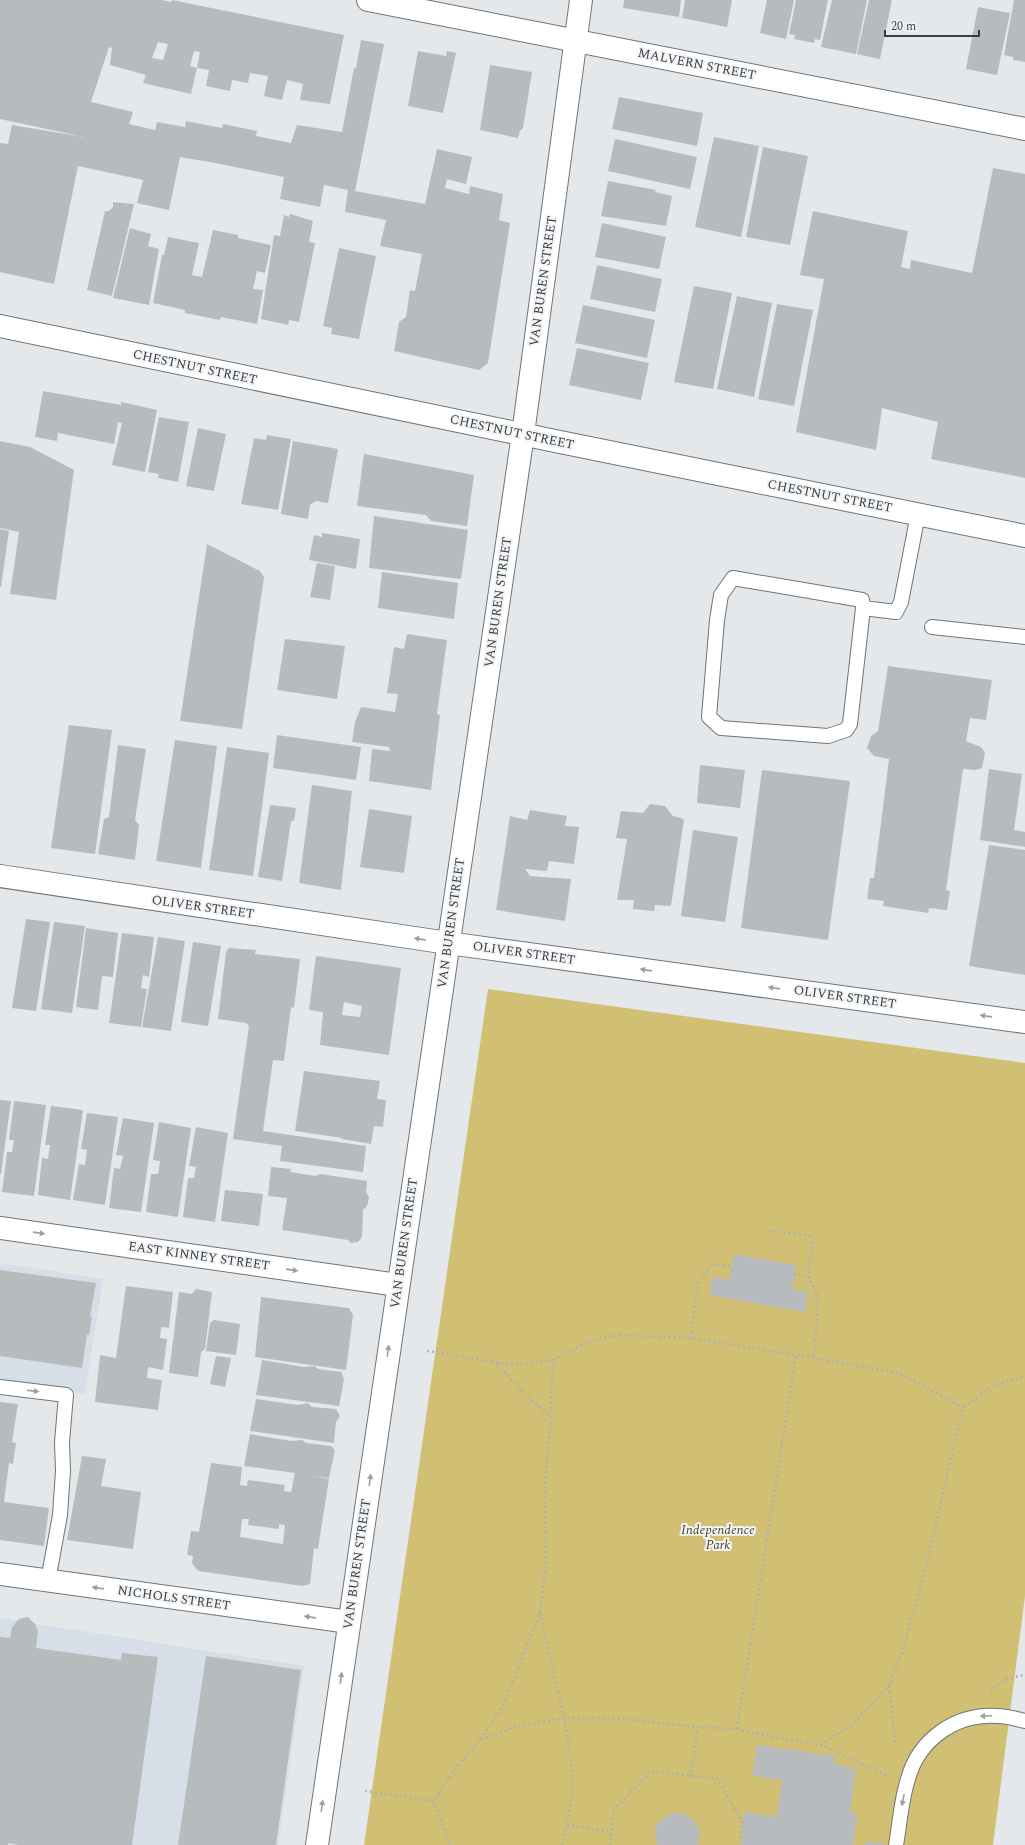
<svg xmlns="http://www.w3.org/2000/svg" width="1025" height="1845" viewBox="0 0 1025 1845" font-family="Spectral,serif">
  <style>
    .built { fill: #d6dee7 }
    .green { fill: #d1c074 }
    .building { fill: #b8bbbe; fill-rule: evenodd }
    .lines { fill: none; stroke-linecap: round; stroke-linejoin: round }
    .service-casing { stroke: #717477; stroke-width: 16 }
    .minor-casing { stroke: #717477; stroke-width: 24 }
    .tertiary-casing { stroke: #717477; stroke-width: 24 }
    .path { stroke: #aeb0b2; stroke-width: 2.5; stroke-dasharray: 2 3; stroke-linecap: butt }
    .service { stroke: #fff; stroke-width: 14 }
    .minor { stroke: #fff; stroke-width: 22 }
    .tertiary { stroke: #fff; stroke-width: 22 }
    .oneway { fill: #9e9e9e }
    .labels { text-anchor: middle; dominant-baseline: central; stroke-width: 4; stroke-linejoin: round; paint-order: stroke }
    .street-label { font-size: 13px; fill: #3c3d3e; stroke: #f2f5f8 }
    .park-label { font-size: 13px; font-style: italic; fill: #4c441e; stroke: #f2f5f8 }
  </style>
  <rect width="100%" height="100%" fill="#e5e8eb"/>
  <path class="built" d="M0 1263 103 1279 85 1394 0 1382Z
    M0 1618 304 1666 278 1845H0Z"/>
  <path class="green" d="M488 989 1025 1063V1596L993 1845H364Z"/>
  <path class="building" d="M0 0H162L171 2 172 0 344 35 330 104 300 100 303 84 287 80 282 100 264 96 268 76 250 73 248 83 232 80 230 91 206 86 209 70 197 68 200 52 194 51 190 66 197 68 191 94 143 83 146 75 110 65 112 48 109 47 91 102 133 112 129 124 155 130 157 122 185 127 186 121 222 128 223 124 257 131 256 136 291 143 297 125 342 132 354 68H356L361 40 384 44 355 191 425 204 437 149 472 157 466 184 447 179 445 188 469 194 470 186 503 194 499 220 510 223 488 363 479 370 394 351 399 322 406 317 410 290 415 291 422 254 380 246 386 220 345 212 348 190 324 185 320 207 280 199 284 177 215 163 180 157 169 210 137 203 143 180 78 166 54 284 0 272V143L8 144 12 125 84 137 0 119ZM158 42 168 44 163 60 152 58Z
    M624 0H681L679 17 623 8Z
    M685 0H732L727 27 682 18Z
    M767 0H794L786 39 760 33Z
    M796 0H828L820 40 815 39 814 43 794 39 795 35 789 34Z
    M832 0H867L856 54 821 47Z
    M869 0H892L880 59 857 54Z
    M1014 0H1025V62L1013 60V57L1004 55Z
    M978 7 1010 13 997 75 966 69Z
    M418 51 446 56 447 51 456 53 443 113 408 106Z
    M490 65 532 72 523 128 520 131 518 138 480 130Z
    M619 97 703 113 697 146 612 129Z
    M714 137 759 146 741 237 695 227Z
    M615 139 697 157 690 189 608 171Z
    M763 147 808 156 790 245 746 237Z
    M993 168 1025 174V478L931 459 938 422 882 408 876 450 796 432 824 279 800 275 813 211 908 231 901 267 910 269 911 260 972 273Z
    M608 181 656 190 655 192 672 196 666 226 601 216Z
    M113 202 134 204 112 296 87 290 105 211H109L113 207Z
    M290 214 313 221 309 242 315 243 299 322 289 320 288 325 261 319 274 235 280 236 284 215 289 217Z
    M602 223 666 237 659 269 595 257Z
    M130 228 151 234 148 246 159 249 149 305 113 298Z
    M213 230 238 235V238L271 245 265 273 257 271 253 289 263 290 257 324 221 317 220 320 185 313V310L153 303 162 255H164L168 237 199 243 192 275 202 277Z
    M339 248 376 256 359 339 331 334 332 328 323 326Z
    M597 265 662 279 655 312 590 299Z
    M694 286 732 293 713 389 674 382Z
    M737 296 772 303 754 397 717 389Z
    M777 304 813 310 794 406 758 399Z
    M583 305 655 320 647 358 575 343Z
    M577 348 649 363 641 400 569 385Z
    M43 391 121 405V402L157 410 145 472 112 465 122 423 118 422 114 444 58 433 57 441 35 437Z
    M159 417 189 422 178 482 158 478 159 474 148 472Z
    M198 428 226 434 214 491 186 486Z
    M267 435 291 439 278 510 241 504 254 438 266 440Z
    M0 441 30 447 74 470 56 600 10 594 19 532 0 528Z
    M293 441 338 449 328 503 316 501 310 505 308 519 281 514Z
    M364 454 474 475 467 526 431 521 426 515 357 506Z
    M374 516 468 530 461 579 369 568Z
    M0 529 9 531 1 587H0Z
    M322 533 360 539 356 569 309 560 314 535 322 537Z
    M207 544 260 571 264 577 242 729 180 721Z
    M317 563 335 566 330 600 310 597Z
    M382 572 458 583 454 619 378 608Z
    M407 634 447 640 437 714 440 715 431 790 369 781 372 749 390 751 389 747 352 742 355 722 361 707 395 712 398 694 387 693 394 647 404 649Z
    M285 639 345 646 337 699 277 690Z
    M888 666 992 680 986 720 970 718 966 741 981 747 985 753 982 768 975 770 963 769 946 890 950 891 947 910 929 908 928 913 883 906 884 901 867 899 870 878H874L889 759 874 756 867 748 871 736 878 731Z
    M69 725 112 730 95 854 51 848Z
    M277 735 361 747 356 780 273 768Z
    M175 740 217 746 201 868 156 861Z
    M118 745 146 749 135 820 139 825 135 860 98 854 104 819 109 817Z
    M227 747 269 753 253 876 209 870Z
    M700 765 745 770 740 808 697 803Z
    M989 769 1022 774 1014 830 1025 832V847L980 840Z
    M762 770 850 781 828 940 741 928Z
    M312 785 352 791 341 890 299 883Z
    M650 804 665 806 673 816 684 819 671 906 655 905 654 911 633 909 634 900H617L627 839 616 838 621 811 643 813Z
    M270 805 296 808 294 821H291L282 881 258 877Z
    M369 809 412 816 404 873 360 867Z
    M530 810 567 816 565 826 579 827 574 864 549 861 547 871 525 869 530 876 571 879 565 921 496 910 510 816 527 820Z
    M693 830 738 837 725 922 681 916Z
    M989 845 1025 850V975L969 966Z
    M26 919 50 922 36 1011 12 1008Z
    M54 922 85 926 72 1013 41 1009Z
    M86 928 118 933 113 977 102 976 98 1010 76 1007Z
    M122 933 154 937 149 977 143 975 141 988 147 989 141 1027 109 1023Z
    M158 937 185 941 171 1031 142 1027Z
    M193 942 221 946 208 1026 181 1022Z
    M229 948 256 950 255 954 300 959 294 1008 291 1007 284 1061 273 1060 263 1131 366 1146 363 1172 280 1161 282 1146 233 1139 249 1026 246 1023 218 1019 226 952Z
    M316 956 401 968 389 1055 320 1045 323 1012 309 1010ZM344 1002 362 1006 360 1017 342 1015Z
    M304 1071 380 1081 377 1099 386 1100 383 1127 374 1126 371 1144 342 1139V1138L295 1131Z
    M0 1100 11 1101 1 1174H0Z
    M14 1101 46 1105 34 1196 2 1192 7 1152H12L14 1140H9Z
    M51 1106 83 1110 70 1200 38 1195 42 1158 48 1159 50 1145H45Z
    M87 1113 118 1117 105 1205 73 1200 79 1164 85 1165 87 1150 81 1149Z
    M123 1118 154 1123 141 1212 109 1208 114 1168 120 1169 123 1156 116 1155Z
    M159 1122 191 1128 178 1217 146 1212 151 1174H158L160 1161 153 1160Z
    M196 1127 228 1133 215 1222 183 1217 188 1178H194L196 1167 189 1166Z
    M271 1167 291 1169 290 1172 316 1176 320 1174 367 1181 366 1192 369 1197 367 1206 363 1210 362 1237 358 1242 351 1243 348 1240 282 1230 287 1198 268 1196Z
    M225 1190 263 1194 259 1226 221 1221Z
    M734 1254 796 1265 792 1289 808 1292 805 1312 709 1295 712 1277 729 1280Z
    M0 1270 96 1283 90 1317H92L89 1335 87 1334 82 1368 0 1356Z
    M126 1286 173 1292 169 1328 161 1327 160 1338 167 1339 163 1370 148 1367 147 1378 162 1380 158 1410 95 1402 100 1355 116 1358Z
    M196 1289 212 1292 205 1349 201 1352 198 1377 169 1373 179 1292 192 1294Z
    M261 1297 349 1308 353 1315 346 1370 255 1357Z
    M214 1320 240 1324 236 1355 206 1351 210 1323Z
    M216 1356 231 1358 225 1387 210 1384Z
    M262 1360 304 1367 315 1366 318 1369 341 1372 344 1379 339 1406 256 1395Z
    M256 1399 298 1405 308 1403 312 1407 336 1409 340 1416 336 1422 334 1443 250 1431Z
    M0 1402 18 1404 12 1442 16 1443 13 1464 9 1463 4 1502 49 1508 44 1546 0 1540Z
    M250 1434 291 1441 302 1440 306 1443 331 1446 335 1450 329 1478 312 1476 329 1479 318 1549 314 1548 310 1584 302 1586 198 1571 192 1563 193 1556 187 1555 191 1531 199 1532 211 1463 242 1467 240 1485 247 1486 248 1480 285 1485 284 1491 291 1492 295 1473 244 1466ZM242 1519H249L248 1525 279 1529V1524L285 1525 283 1544 240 1537Z
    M82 1456 106 1459 101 1486 141 1492 133 1549 67 1540Z
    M28 1617 35 1624 38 1631 36 1648 121 1660 122 1653 158 1657 132 1845H18L8 1843V1845H0V1637L10 1638 12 1627 19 1619Z
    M206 1656 301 1670 276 1845H178Z
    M757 1745 835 1756 834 1764 856 1768 850 1812 857 1813 853 1845H741L744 1812 777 1817 782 1780 752 1776Z
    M672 1813H680L694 1820 700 1832 698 1845H657L655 1836 656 1828 659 1821Z
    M866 1841 885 1844V1845H865Z"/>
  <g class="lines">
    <defs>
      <path id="service" d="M863 608 862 600 733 578 721 595 717 620 709 717 721 728 828 736 846 730 850 724 863 608 896 612 901 602 918 514
        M932 627 1025 637
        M0 1387 66 1395 62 1442 63 1471 60 1515 48 1581
        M896 1845C900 1823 901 1800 908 1779 919 1739 956 1713 998 1716 1007 1716 1016 1719 1025 1721"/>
      <path id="minor" d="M368 0 1025 129
        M0 876 448 943 1025 1022
        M0 1228 398 1285
        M0 1574 349 1622"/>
      <path id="tertiary" d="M0 326 555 441 1025 536
        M317 1845 523 434 581 0"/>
    </defs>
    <use href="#service" class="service-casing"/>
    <use href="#minor" class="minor-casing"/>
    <use href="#tertiary" class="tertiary-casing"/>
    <path class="path" d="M769 1231 813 1236 808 1276 818 1298 814 1358
      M794 1274 808 1276
      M691 1338 697 1285 712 1264 732 1266
      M427 1351 513 1365 554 1360 551 1386V1417L545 1484 546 1562 540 1612 503 1706 480 1740 458 1766 433 1801 450 1845
      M554 1360 580 1346 598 1339 618 1335 691 1338 796 1355
      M497 1364 525 1394 551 1417
      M540 1613 564 1718 571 1757 572 1791 567 1825 562 1845
      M889 1686 896 1746
      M991 1692C999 1680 1011 1677 1025 1675
      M737 1729 796 1355 899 1373 963 1407
      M481 1740 518 1726 564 1718H613L698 1727 737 1729 783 1739 821 1745 886 1775
      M821 1745 853 1724 889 1685 903 1650 926 1567 963 1407 993 1386 1025 1376
      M690 1777 698 1727
      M365 1791 433 1801
      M567 1825 612 1832
      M610 1845 614 1809 651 1771 718 1779 742 1822 739 1845"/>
    <use href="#service" class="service"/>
    <use href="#minor" class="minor"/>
    <use href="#tertiary" class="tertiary"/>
  </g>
  <defs><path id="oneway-solid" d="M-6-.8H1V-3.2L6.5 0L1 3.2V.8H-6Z"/></defs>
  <g class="oneway">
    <use href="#oneway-solid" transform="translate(420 939) rotate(-171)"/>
    <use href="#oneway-solid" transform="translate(646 970) rotate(-172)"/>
    <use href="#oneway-solid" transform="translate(774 988) rotate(-172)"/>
    <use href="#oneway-solid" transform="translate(986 1016) rotate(-172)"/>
    <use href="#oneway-solid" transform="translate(39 1233) rotate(8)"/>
    <use href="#oneway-solid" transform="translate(292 1270) rotate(8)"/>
    <use href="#oneway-solid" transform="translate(388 1351) rotate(-82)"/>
    <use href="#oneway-solid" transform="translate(33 1391) rotate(7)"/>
    <use href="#oneway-solid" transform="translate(370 1480) rotate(-82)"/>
    <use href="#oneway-solid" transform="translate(98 1588) rotate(-172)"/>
    <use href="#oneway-solid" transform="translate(310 1617) rotate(-172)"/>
    <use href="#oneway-solid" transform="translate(341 1678) rotate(-82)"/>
    <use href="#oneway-solid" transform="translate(986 1716) rotate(177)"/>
    <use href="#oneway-solid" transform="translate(903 1800) rotate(101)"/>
    <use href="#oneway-solid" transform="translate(322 1806) rotate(-82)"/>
  </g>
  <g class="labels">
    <g class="street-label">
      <text transform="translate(697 64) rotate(11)">MALVERN STREET</text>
      <text transform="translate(543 281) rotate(-82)">VAN BUREN STREET</text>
      <text transform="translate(195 367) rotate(12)">CHESTNUT STREET</text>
      <text transform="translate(512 432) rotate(12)">CHESTNUT STREET</text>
      <text transform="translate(830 496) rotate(11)">CHESTNUT STREET</text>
      <text transform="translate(498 602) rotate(-82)">VAN BUREN STREET</text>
      <text transform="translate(203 907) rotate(8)">OLIVER STREET</text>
      <text transform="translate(451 923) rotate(-82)">VAN BUREN STREET</text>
      <text transform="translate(524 953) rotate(8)">OLIVER STREET</text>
      <text transform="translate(845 997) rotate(8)">OLIVER STREET</text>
      <text transform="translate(404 1243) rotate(-82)">VAN BUREN STREET</text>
      <text transform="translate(199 1256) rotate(8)">EAST KINNEY STREET</text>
      <text transform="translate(357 1564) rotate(-82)">VAN BUREN STREET</text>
      <text transform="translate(174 1598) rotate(8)">NICHOLS STREET</text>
    </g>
    <g class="park-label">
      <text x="718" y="1530">Independence<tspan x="718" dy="15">Park</tspan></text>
    </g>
  </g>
  <path d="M885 30v6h94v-6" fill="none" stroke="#3c3d3e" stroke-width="2"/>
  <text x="891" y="30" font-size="12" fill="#3c3d3e" stroke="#f2f5f8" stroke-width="3" paint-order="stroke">20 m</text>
</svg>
